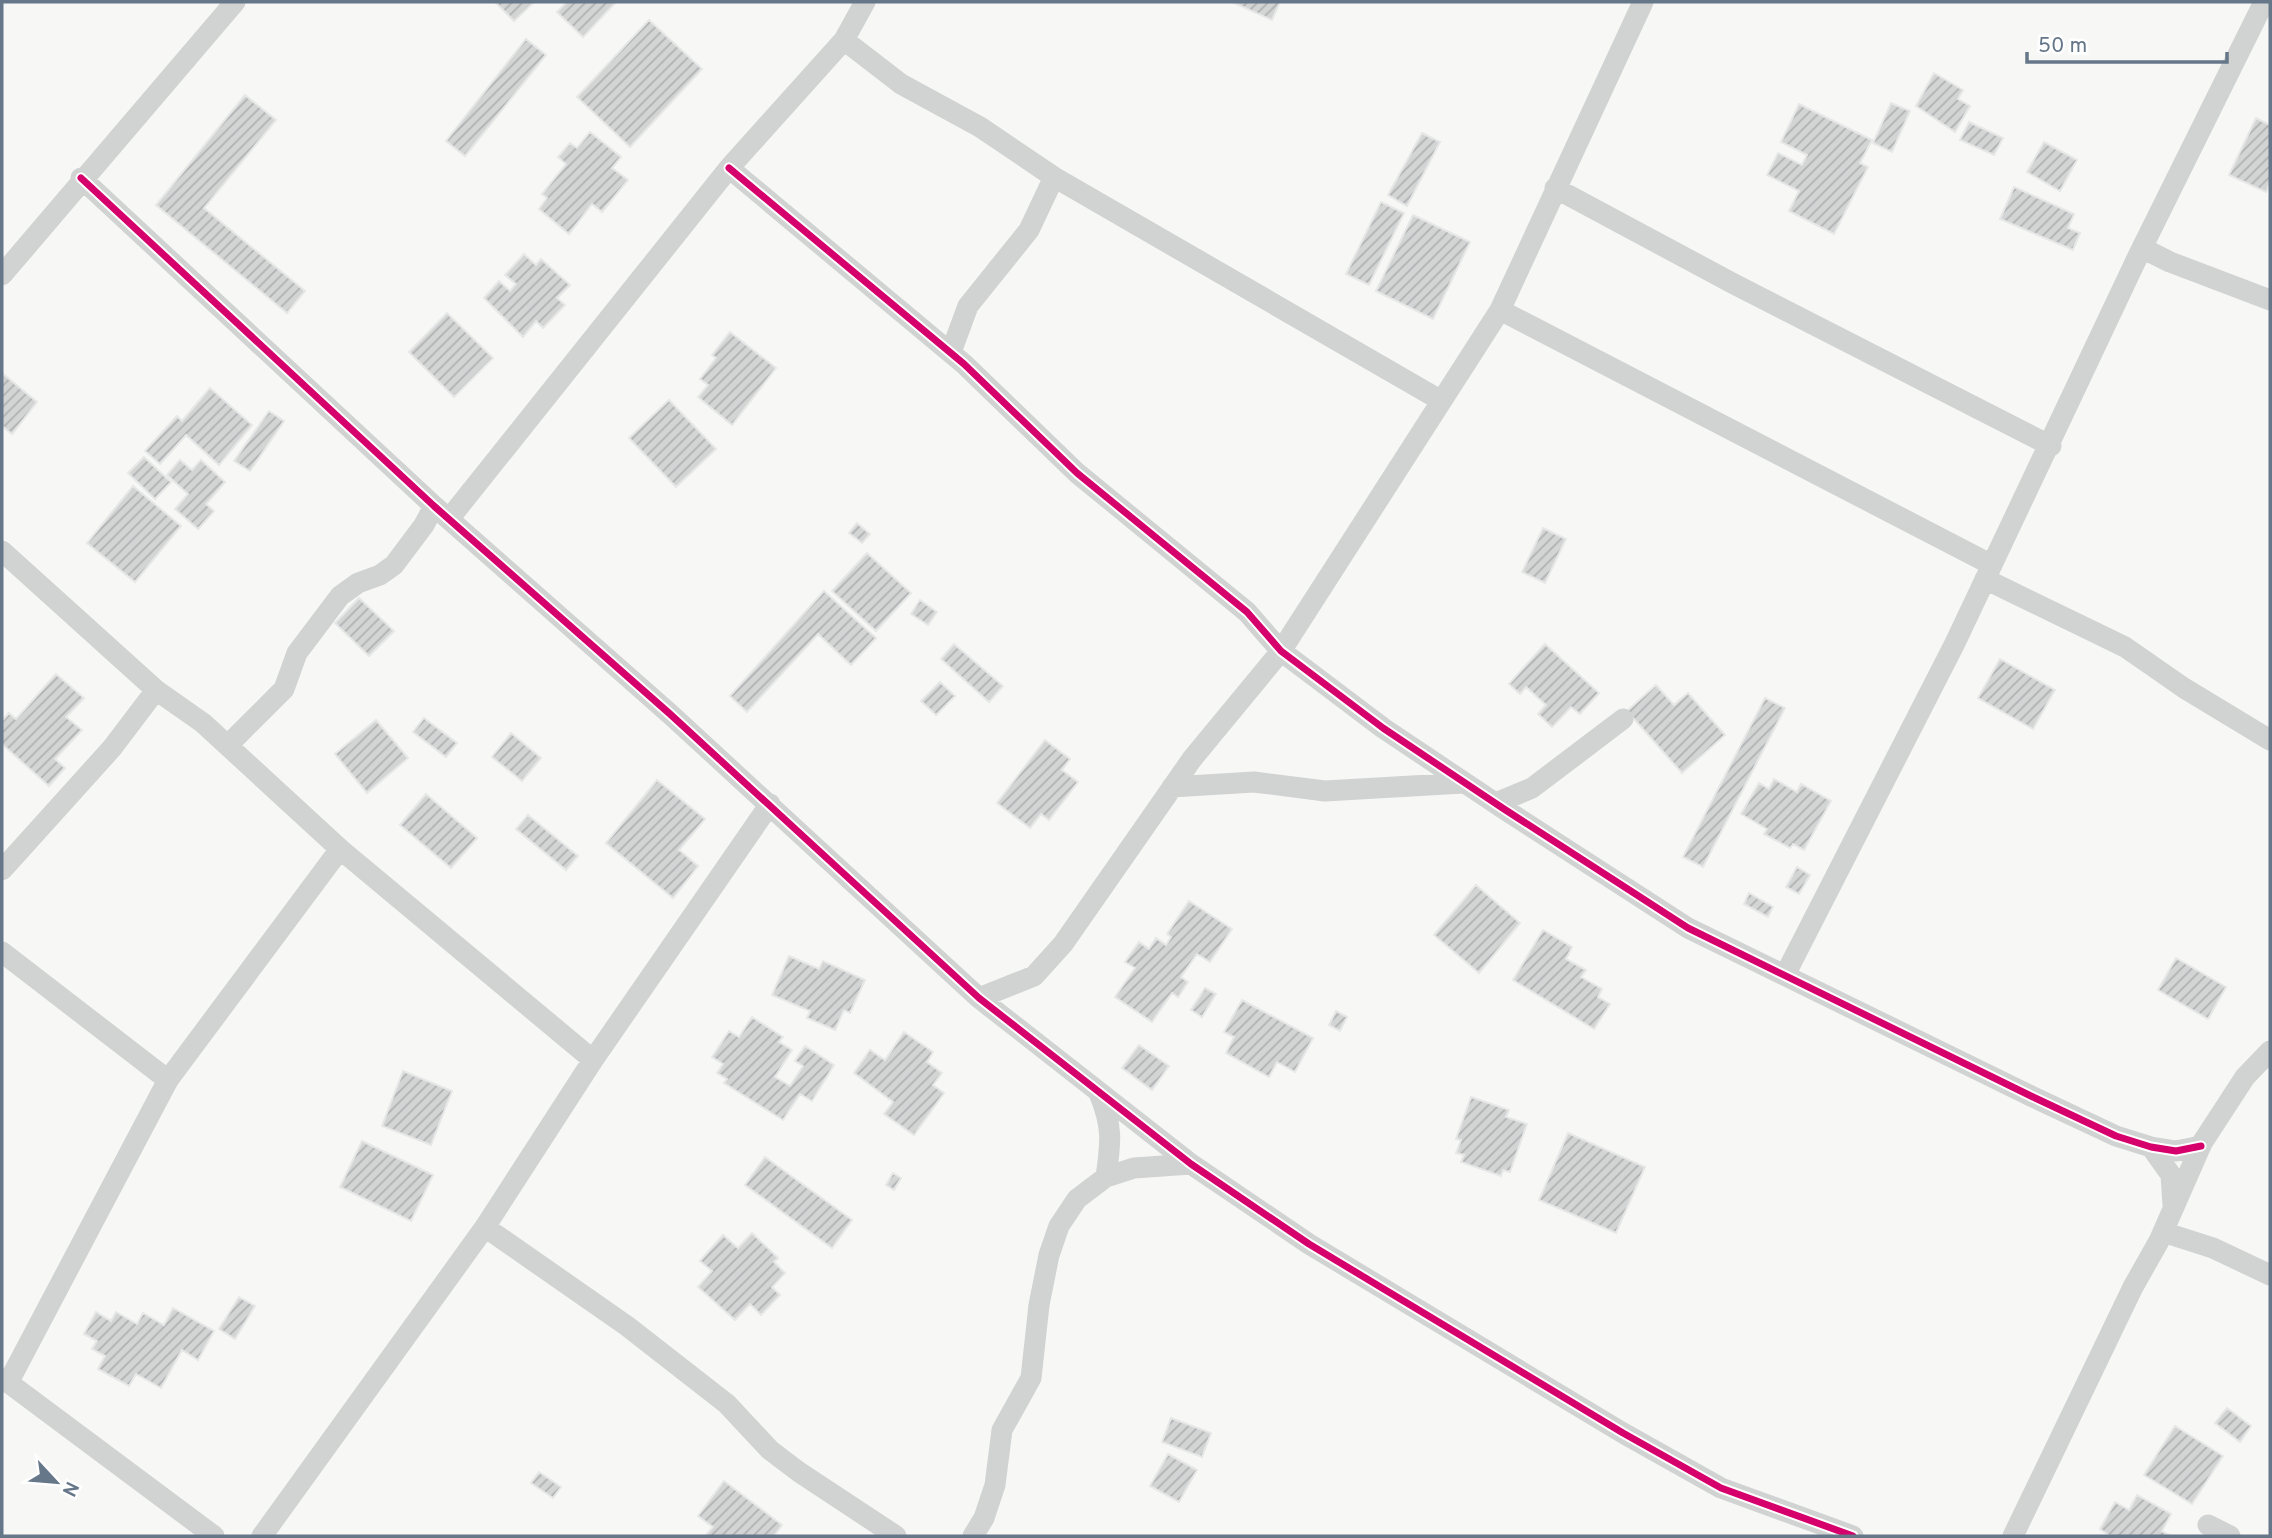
<svg xmlns="http://www.w3.org/2000/svg" width="2272" height="1538" viewBox="0 0 2272 1538" font-family="Overpass,sans-serif">
  <style>
    .building { fill: url(#building-hatch); stroke: #e6e7e6; stroke-width: 2 }
    .lines { fill: none; stroke-linecap: round; stroke-linejoin: round }
    .minor { stroke: #d1d3d3; stroke-width: 21 }
    .cycleway-casing { stroke: #fff; stroke-width: 11 }
    .cycleway { stroke: #d6006c; stroke-width: 7 }
  </style>
  <defs>
    <pattern id="building-hatch" width="6" height="6" patternUnits="userSpaceOnUse" patternTransform="scale(1.75)"><rect width="6" height="6" fill="#d3d4d4"/><path d="M-1 1l2-2M0 6l6-6M5 7l2-2" fill="none" stroke="#afb1b2"/></pattern>
  </defs>
  <rect width="100%" height="100%" fill="#f7f8f6"/>
  <path class="building" d="M495 2H534L514 21Z
    M567 2H616L583 37 557 12Z
    M1232 2H1280L1272 20Z
    M649 20 702 69 630 147 577 97Z
    M526 39 546 55 465 156 446 141Z
    M1934 73 1963 90 1958 99 1970 106 1955 132 1916 106Z
    M245 95 276 120 204 208 305 291 287 313 156 205Z
    M1891 103 1910 111 1892 152 1873 143Z
    M1799 104 1872 140 1860 163 1868 167 1834 234 1789 211 1799 191 1767 175 1778 153 1802 165 1807 155 1781 142Z
    M2256 118 2270 125V182L2266 192 2229 175Z
    M1969 122 2003 138 1994 155 1960 140Z
    M590 132 621 157 612 168 628 180 602 212 592 204 569 234 539 209 547 198 542 194 566 164 558 157 570 143 577 148Z
    M1422 133 1440 142 1407 206 1388 195Z
    M2044 142 2077 160 2060 191 2027 172Z
    M2014 187 2074 214 2068 228 2080 233 2073 250 2000 219Z
    M1381 202 1404 213 1369 285 1346 274Z
    M1413 215 1470 242 1433 319 1376 291Z
    M524 254 536 265 541 259 570 285 557 298 565 305 543 328 536 321 523 337 484 298 499 281 510 291 516 284 505 275Z
    M447 313 493 358 454 397 409 352Z
    M730 332 776 368 732 425 698 397 708 385 700 379 716 358 712 355Z
    M2 373 37 402 12 434 2 426Z
    M210 388 252 425 219 465 186 435 160 464 145 451 177 416 182 421Z
    M669 400 716 449 676 487 629 438Z
    M269 411 284 421 250 471 234 461Z
    M144 457 171 482 155 499 128 473Z
    M180 460 192 470 201 460 225 482 206 504 214 511 198 529 175 509 188 494 167 475Z
    M133 486 181 526 135 582 87 543Z
    M857 523 870 534 862 543 849 533Z
    M1543 528 1566 539 1545 583 1522 572Z
    M867 553 911 593 876 631 832 591Z
    M824 591 876 638 851 665 818 634 747 712 730 696Z
    M359 598 394 631 369 656 335 623Z
    M920 600 937 612 928 625 911 614Z
    M954 644 1003 686 989 702 941 659Z
    M1545 644 1599 693 1580 714 1571 707 1552 727 1538 714 1546 705 1526 687 1520 694 1509 684Z
    M2000 659 2055 690 2033 729 1978 698Z
    M56 674 84 698 66 717 82 730 55 759 65 768 49 786 2 744V721L9 713 16 719Z
    M940 682 955 696 936 715 921 701Z
    M1656 685 1674 705 1688 693 1725 735 1682 773 1627 711Z
    M1765 698 1785 708 1703 867 1683 857Z
    M424 718 457 743 446 757 413 732Z
    M376 720 408 758 367 793 335 754Z
    M511 733 541 758 522 781 492 757Z
    M1045 740 1070 759 1062 770 1078 782 1049 820 1041 814 1030 828 997 803Z
    M1774 779 1797 792 1801 784 1831 801 1804 850 1793 844 1790 848 1764 834 1767 829 1741 814 1759 783 1769 789Z
    M657 780 705 819 679 850 698 866 673 898 606 843Z
    M426 794 477 838 451 868 400 825Z
    M528 815 578 856 566 870 516 829Z
    M1797 867 1810 875 1799 894 1786 887Z
    M1476 885 1520 923 1479 973 1434 935Z
    M1749 893 1773 907 1768 917 1744 904Z
    M1189 901 1232 929 1210 962 1197 954 1181 977 1188 982 1178 997 1172 993 1152 1022 1115 997 1135 968 1125 962 1139 942 1149 949 1156 938 1166 945 1171 937 1167 934Z
    M1543 930 1572 947 1566 959 1586 970 1581 977 1602 989 1598 997 1610 1004 1594 1029 1513 980Z
    M789 956 819 969 823 961 865 980 850 1013 844 1010 835 1030 807 1018 810 1011 772 995Z
    M2176 958 2226 987 2208 1019 2158 990Z
    M1205 988 1216 994 1202 1017 1191 1010Z
    M1242 1000 1313 1038 1295 1072 1277 1062 1269 1077 1226 1053 1234 1037 1224 1032Z
    M1336 1011 1347 1017 1340 1031 1329 1025Z
    M752 1017 783 1037 779 1042 792 1050 775 1077 790 1086 803 1066 795 1061 805 1046 834 1065 812 1101 800 1094 783 1120 724 1083 727 1079 717 1073 723 1064 712 1057 729 1031 739 1037Z
    M904 1032 933 1052 927 1062 942 1073 933 1085 944 1093 914 1135 884 1114 893 1102 854 1073 870 1050 885 1060Z
    M1139 1045 1169 1066 1152 1090 1122 1068Z
    M403 1071 452 1091 431 1145 382 1126Z
    M1471 1097 1509 1110 1506 1117 1527 1124 1510 1172 1503 1170 1501 1176 1461 1162 1464 1155 1456 1153 1461 1140 1456 1139Z
    M1568 1133 1645 1167 1616 1233 1539 1200Z
    M362 1141 433 1175 411 1221 340 1187Z
    M765 1157 852 1220 832 1248 745 1185Z
    M893 1173 901 1178 894 1190 886 1185Z
    M752 1233 778 1258 774 1262 785 1273 772 1287 780 1295 761 1315 750 1304 735 1320 698 1287 712 1271 700 1261 723 1235 738 1248Z
    M239 1297 255 1306 235 1339 219 1329Z
    M173 1308 214 1331 198 1360 182 1350 161 1388 136 1374 129 1386 98 1369 105 1356 92 1349 97 1341 84 1334 96 1312 111 1321 116 1312 137 1324 143 1313 164 1325Z
    M2227 1408 2251 1426 2240 1442 2215 1423Z
    M1171 1418 1211 1433 1202 1457 1162 1442Z
    M2175 1426 2223 1456 2192 1504 2144 1475Z
    M1168 1454 1197 1470 1179 1502 1150 1486Z
    M539 1472 561 1487 553 1498 531 1483Z
    M724 1481 782 1525 774 1536H705L713 1527 698 1516Z
    M2137 1495 2171 1514 2162 1531 2171 1536H2110L2100 1529 2115 1502 2129 1510Z"/>
  <g class="lines">
    <path class="minor" d="M844 40 901 84 980 127 1054 177 1440 400
      M729 168 964 364 1077 473 1247 612 1281 651 1383 728 1504 809 1688 928 2033 1097 2116 1136 2151 1147 2176 1151 2201 1146
      M81 178 434 506 670 714 979 998 1191 1164 1309 1244 1623 1433 1721 1488 1853 1536
      M1555 188 1734 284 2051 446
      M2142 248 2170 262 2270 300
      M2 275 235 2
      M1500 310 1992 565
      M951 352 968 306 1029 230 1054 177
      M449 519 729 168 844 40 865 2
      M2 551 156 690 203 723 340 849 593 1060
      M1985 579 2125 647 2184 688 2270 740
      M228 745 284 689 297 653 340 596 358 583 380 575 394 565 424 525 434 506
      M1172 787 1254 782 1325 791 1464 783
      M1496 803 1532 788 1623 719
      M2 870 112 748 156 690
      M2 952 168 1080
      M1785 975 1955 643 2138 256 2264 2
      M979 998 1034 976 1063 944 1192 759 1281 651 1500 310 1643 2
      M1099 1093C1113 1127 1111 1142 1106 1177
      M2151 1147 2171 1175 2173 1205
      M485 1227 627 1326 727 1404 770 1450 799 1472 896 1536
      M2163 1232 2213 1248 2270 1275
      M2 1378 214 1536
      M8 1383 168 1080 340 849
      M2208 1525 2230 1536
      M262 1536 485 1227 593 1060 770 804
      M973 1536 984 1518 995 1485 1002 1430 1031 1378 1039 1305 1049 1255 1059 1226 1077 1199 1106 1177 1134 1168 1191 1164
      M2013 1536 2133 1287 2159 1241 2202 1143 2245 1077 2270 1051"/>
    <defs>
      <path id="cycleway" d="M729 168 964 364 1077 473 1247 612 1281 651 1383 728 1504 809 1688 928 2033 1097 2116 1136 2151 1147 2176 1151 2201 1146
        M81 178 434 506 670 714 979 998 1191 1164 1309 1244 1623 1433 1721 1488 1853 1536"/>
    </defs>
    <use href="#cycleway" class="cycleway-casing"/>
    <use href="#cycleway" class="cycleway"/>
  </g>
  <rect width="2272" height="1538" fill="none" stroke="#657789" stroke-width="7"/>
  <g transform="translate(56 1482) rotate(116)" stroke="#ffffff" stroke-width="5" paint-order="stroke">
  <path d="M0-5L12 26L0 18L-12 26Z" fill="#657789"/>
  <text y="-10" font-size="19" font-weight="bold" text-anchor="middle" fill="#657789">N</text>
  </g>
  <path d="M2027 52v10h200v-10" fill="none" stroke="#657789" stroke-width="3.5"/>
  <text x="2038" y="52" font-size="21" fill="#657789" stroke="#ffffff" stroke-width="5" paint-order="stroke">50 m</text>
</svg>
